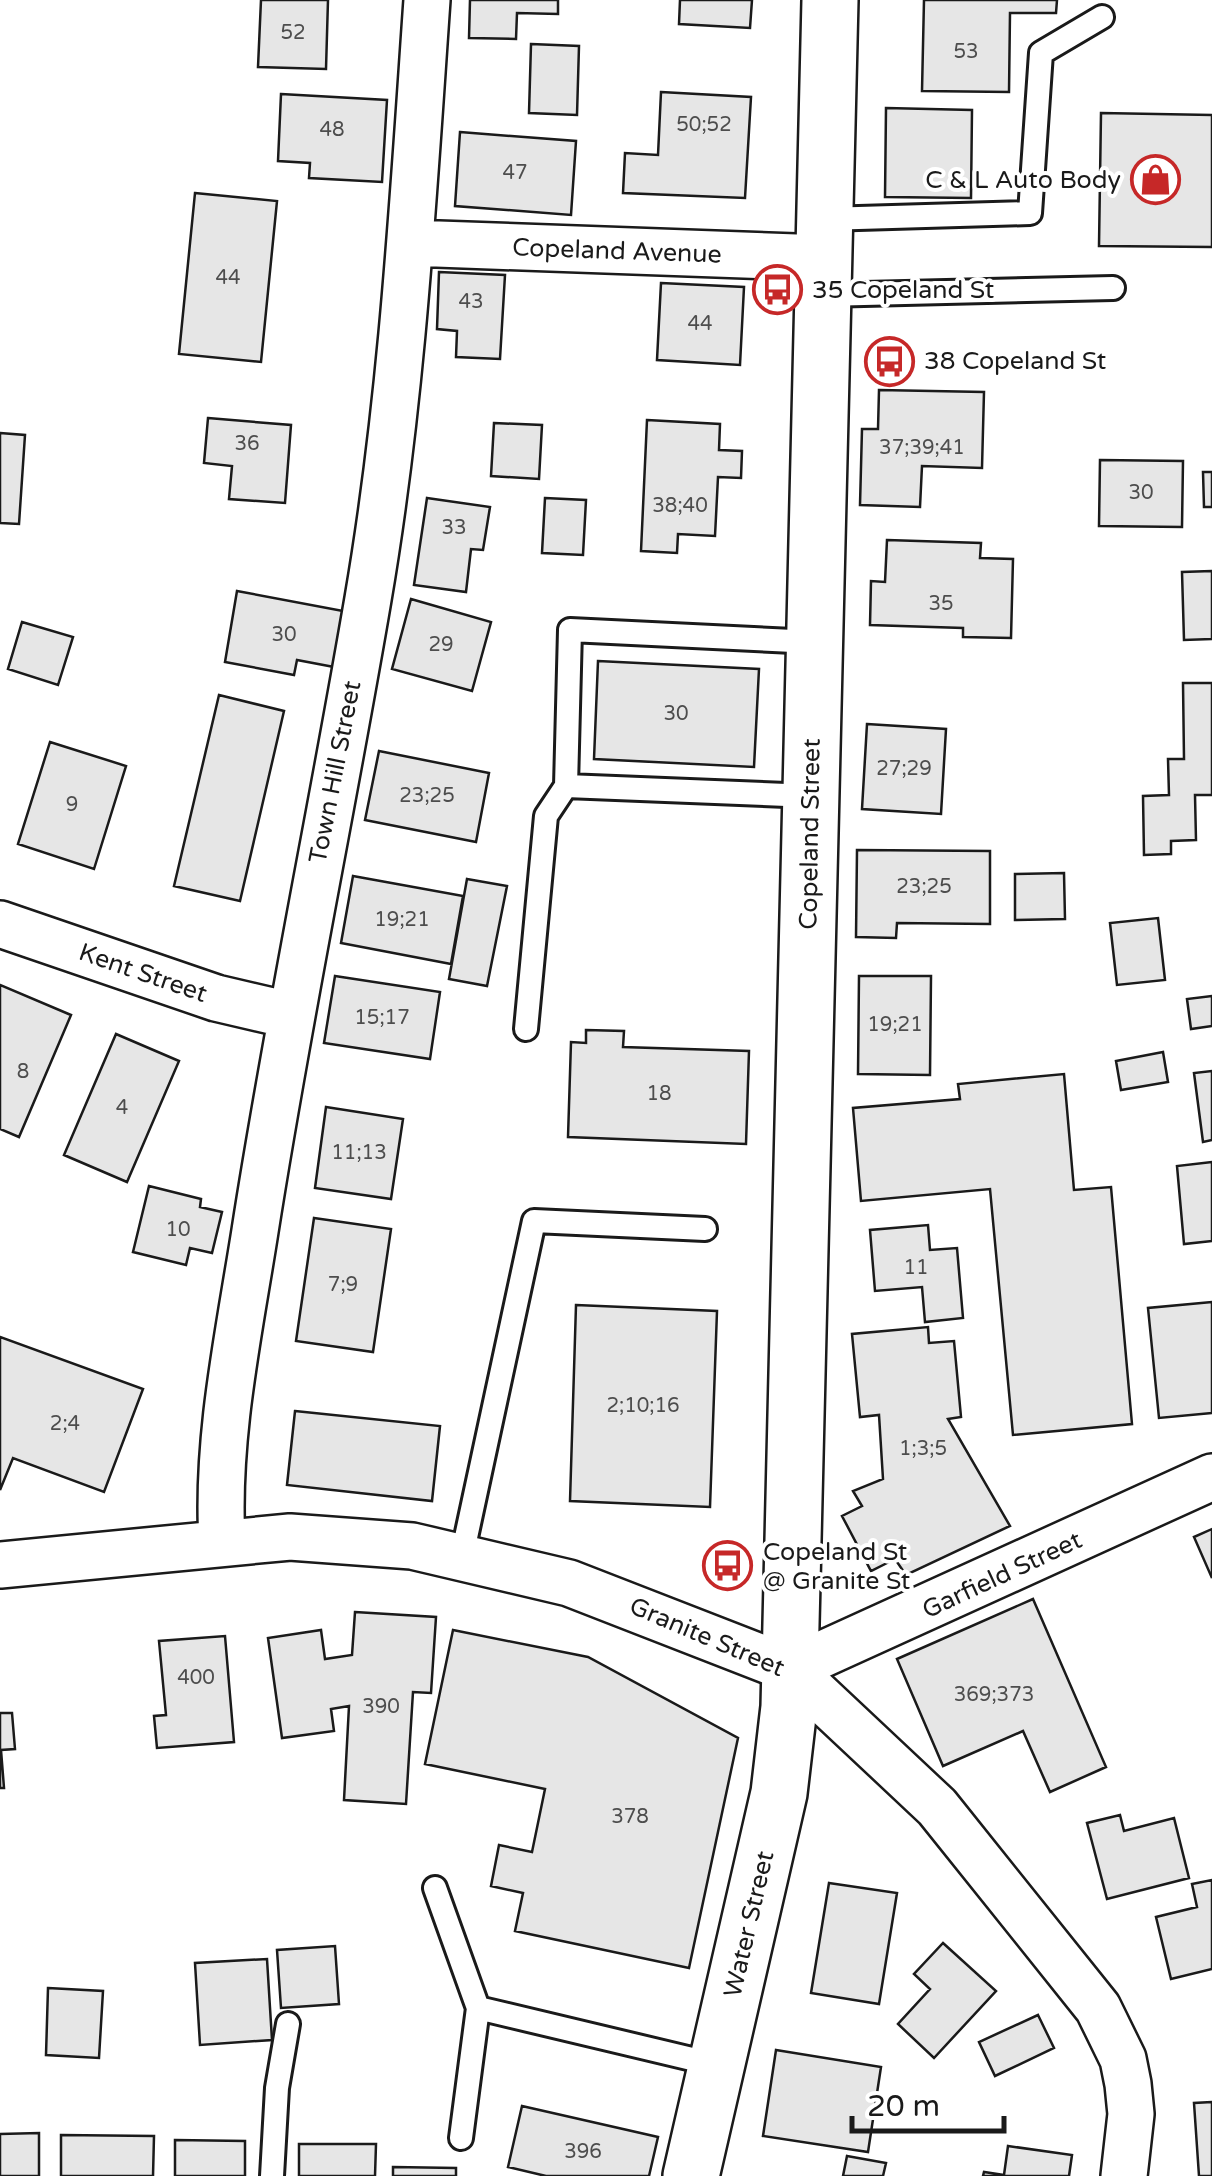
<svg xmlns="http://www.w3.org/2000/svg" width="1212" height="2176" viewBox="0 0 1212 2176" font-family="'Varela Round',sans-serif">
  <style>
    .building { fill: #e6e6e6; stroke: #1a1a1a; stroke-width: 2.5 }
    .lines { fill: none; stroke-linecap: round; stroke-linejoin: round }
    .lane-casing { stroke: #1a1a1a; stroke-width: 28 }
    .street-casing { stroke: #1a1a1a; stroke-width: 50 }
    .secondary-casing { stroke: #1a1a1a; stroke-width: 60 }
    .lane { stroke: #fff; stroke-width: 22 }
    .street { stroke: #fff; stroke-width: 45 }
    .secondary { stroke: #fff; stroke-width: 55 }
    .labels { text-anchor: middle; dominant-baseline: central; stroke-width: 8; stroke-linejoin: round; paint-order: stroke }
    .number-label { font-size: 20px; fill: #4d4d4d }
    .poi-label { font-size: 25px; fill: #1a1a1a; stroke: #fff; text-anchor: start }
    .street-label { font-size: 25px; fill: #1a1a1a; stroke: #fff }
  </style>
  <rect width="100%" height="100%" fill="#fff"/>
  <path class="building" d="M261 0H328L326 69 258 67Z
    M470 0H558V14L517 13 516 39 469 38Z
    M680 0H752L750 28 679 24Z
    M924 0H1057L1056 13H1010L1009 92 922 91Z
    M531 44 579 46 577 115 529 113Z
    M661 92 751 97 745 198 623 193 625 153 658 155Z
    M281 94 387 100 382 182 309 178 310 163 278 161Z
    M886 108 972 110 971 198 885 197Z
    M1101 113 1212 115V247L1099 246Z
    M460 132 576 141 571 215 455 206Z
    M195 193 277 201 261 362 179 354Z
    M439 272 505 275 500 359 456 357 457 331 437 329Z
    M661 283 744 287 740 365 657 360Z
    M879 390 984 392 982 468 922 466 920 507 860 505 862 429H878Z
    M208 418 291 425 285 503 229 499 232 466 204 463Z
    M647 420 720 424 719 450 742 451 741 478 718 477 715 536 678 534 677 553 641 551Z
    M494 423 542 425 539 479 491 476Z
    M0 433 25 435 19 524 0 523Z
    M1100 460 1183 461 1182 527 1099 526Z
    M1203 472H1212V507H1204Z
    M427 498 490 507 483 550 471 549 466 592 414 585Z
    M545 498 586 500 583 555 542 553Z
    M887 540 981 543 980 558 1013 559 1011 638 963 637V628L870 625 871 581 885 582Z
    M1212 571V639L1184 640 1182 572Z
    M237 591 343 611 334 667 297 660 294 675 225 662Z
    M411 599 491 622 472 691 392 669Z
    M22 622 73 637 58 685 8 669Z
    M598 661 759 669 754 767 594 759Z
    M1183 683H1212V795H1195L1196 840 1171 841V854L1144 855 1143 796 1169 795 1168 759H1184Z
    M219 695 284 711 240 901 174 886Z
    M867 724 946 729 941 814 862 809Z
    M50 742 126 766 94 869 18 844Z
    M379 751 489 773 476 842 365 820Z
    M857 850 990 851V924L897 923 896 938 856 937Z
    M1064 873 1065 919 1015 920V874Z
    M353 876 463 896 451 964 341 943Z
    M467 879 507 886 487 986 449 979Z
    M1158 918 1165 980 1117 985 1110 923Z
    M335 976 440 992 430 1059 324 1043Z
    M859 976H931L930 1075 858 1074Z
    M0 985 71 1015 19 1137 0 1129Z
    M1212 996V1026L1191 1029 1187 999Z
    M586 1030 624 1031 623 1047 749 1051 746 1144 568 1137 571 1042 586 1043Z
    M116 1034 179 1061 127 1182 64 1155Z
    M1163 1052 1168 1082 1121 1090 1116 1061Z
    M1212 1071V1140L1203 1142 1194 1073Z
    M1064 1074 1074 1190 1111 1187 1132 1424 1013 1435 990 1189 861 1201 853 1108 960 1099 958 1084Z
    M326 1107 403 1119 391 1199 315 1188Z
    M1212 1162V1241L1184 1244 1177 1166Z
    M149 1186 201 1199 200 1207 222 1212 212 1253 190 1248 186 1265 133 1252Z
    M314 1218 391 1229 373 1352 296 1341Z
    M928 1225 930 1250 957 1248 963 1318 925 1322 922 1287 875 1291 870 1230Z
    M1212 1302V1413L1159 1418 1148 1308Z
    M576 1305 717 1311 710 1507 570 1501Z
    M928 1327 929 1343 954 1341 961 1417 948 1419 1010 1526 906 1575 895 1559 871 1571 842 1516 862 1506 853 1491 883 1479 879 1415 860 1417 852 1334Z
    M0 1337 143 1389 104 1492 13 1458 0 1490Z
    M295 1411 440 1426 432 1501 287 1485Z
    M1212 1529V1578L1194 1537Z
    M1033 1599 1106 1767 1050 1792 1023 1731 943 1766 897 1659Z
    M355 1612 436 1617 431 1693 413 1692 406 1804 344 1800 349 1706 331 1709 334 1731 282 1738 268 1638 321 1630 325 1659 352 1655Z
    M453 1630 588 1657 738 1738 689 1968 515 1931 523 1893 491 1886 499 1845 532 1852 545 1789 425 1764Z
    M225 1636 234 1742 157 1748 154 1716 166 1715 159 1641Z
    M0 1713H12L15 1749 1 1750 4 1788H0Z
    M1120 1815 1124 1831 1174 1818 1189 1878 1107 1899 1087 1823Z
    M1212 1880V1969L1171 1979 1156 1917 1197 1907 1192 1884Z
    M829 1883 897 1893 879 2004 811 1993Z
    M943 1943 996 1991 934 2058 898 2024 930 1989 914 1974Z
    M335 1946 339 2004 281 2008 277 1950Z
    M267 1959 272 2040 200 2045 195 1963Z
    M48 1988 103 1991 99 2058 46 2055Z
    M1038 2015 1054 2048 995 2076 979 2042Z
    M776 2050 881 2067 868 2152 763 2136Z
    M1212 2102V2176H1199L1194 2103Z
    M522 2106 658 2137 649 2176H546L508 2167Z
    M39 2133V2176H0V2134Z
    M61 2135 154 2136 153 2176H61Z
    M175 2140 245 2141V2176H175Z
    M299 2144H376L375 2176H299Z
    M1008 2146 1072 2155 1069 2176H983L984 2172 1004 2175Z
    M847 2156 886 2163 883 2176H843Z
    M393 2167 456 2168V2176H393Z"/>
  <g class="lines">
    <defs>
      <path id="lane" d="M825 219 1030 213 1041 53 1102 17
        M823 295 1113 288
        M811 796 566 786 570 630 814 642
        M526 1029 546 816 566 786
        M462 1556 534 1221 705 1229
        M435 1888 478 2008 717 2065
        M461 2138 478 2008
        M272 2176 277 2088 288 2024"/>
      <path id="street" d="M410 243 824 258
        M0 924 216 998 289 1015
        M222 1541C216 1438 239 1333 255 1231 288 1019 332 810 368 599 402 401 413 200 427 0
        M0 1565 290 1537 412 1546 569 1583 790 1669 937 1807 1098 2008 1123 2059 1128 2084 1131 2114 1124 2176
        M790 1669 1212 1477"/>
      <path id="secondary" d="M691 2176 779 1793 789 1707 830 0"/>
    </defs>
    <use href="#lane" class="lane-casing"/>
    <use href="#street" class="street-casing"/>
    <use href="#secondary" class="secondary-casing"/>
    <use href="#lane" class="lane"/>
    <use href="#street" class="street"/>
    <use href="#secondary" class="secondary"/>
  </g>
  <defs>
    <symbol id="shop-ring" viewBox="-11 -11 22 22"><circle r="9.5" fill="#fff" stroke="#c62828" stroke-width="1.5"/><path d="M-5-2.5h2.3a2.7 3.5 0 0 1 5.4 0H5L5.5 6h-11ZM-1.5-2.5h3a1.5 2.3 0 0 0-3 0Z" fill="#c62828"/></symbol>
    <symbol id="bus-ring" viewBox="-11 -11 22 22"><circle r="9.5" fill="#fff" stroke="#c62828" stroke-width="1.5"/><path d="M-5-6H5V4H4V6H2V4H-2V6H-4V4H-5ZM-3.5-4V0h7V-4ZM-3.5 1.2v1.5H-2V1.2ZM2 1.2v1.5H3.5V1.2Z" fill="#c62828"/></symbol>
  </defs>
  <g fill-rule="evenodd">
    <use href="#shop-ring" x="1128" y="152" width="55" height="55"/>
    <use href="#bus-ring" x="750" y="262" width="55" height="55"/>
    <use href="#bus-ring" x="862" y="334" width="55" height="55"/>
    <use href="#bus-ring" x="700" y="1538" width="55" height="55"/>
  </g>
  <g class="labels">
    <g class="number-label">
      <text x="293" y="33">52</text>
      <text x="966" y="52">53</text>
      <text x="704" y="125">50;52</text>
      <text x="332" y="130">48</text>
      <text x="515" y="173">47</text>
      <text x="228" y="278">44</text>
      <text x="471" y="302">43</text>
      <text x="700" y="324">44</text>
      <text x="247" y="444">36</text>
      <text x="922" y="448">37;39;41</text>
      <text x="1141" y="493">30</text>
      <text x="680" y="506">38;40</text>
      <text x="454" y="528">33</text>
      <text x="941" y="604">35</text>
      <text x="284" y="635">30</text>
      <text x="441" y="645">29</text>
      <text x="676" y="714">30</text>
      <text x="904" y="769">27;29</text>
      <text x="427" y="796">23;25</text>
      <text x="72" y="805">9</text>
      <text x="924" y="887">23;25</text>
      <text x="402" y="920">19;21</text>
      <text x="382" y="1018">15;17</text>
      <text x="895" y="1025">19;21</text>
      <text x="23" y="1072">8</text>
      <text x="659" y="1094">18</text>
      <text x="122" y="1108">4</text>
      <text x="359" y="1153">11;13</text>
      <text x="178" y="1230">10</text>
      <text x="916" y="1268">11</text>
      <text x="343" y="1285">7;9</text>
      <text x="643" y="1406">2;10;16</text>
      <text x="65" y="1424">2;4</text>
      <text x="923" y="1449">1;3;5</text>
      <text x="196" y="1678">400</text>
      <text x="994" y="1695">369;373</text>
      <text x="381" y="1707">390</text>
      <text x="630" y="1817">378</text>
      <text x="583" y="2152">396</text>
    </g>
    <g class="poi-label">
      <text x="1121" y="180" text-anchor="end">C &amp; L Auto Body</text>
      <text x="812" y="290">35 Copeland St</text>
      <text x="924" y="361">38 Copeland St</text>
      <text x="763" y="1552">Copeland St<tspan x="763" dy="29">@ Granite St</tspan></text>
    </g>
    <g class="street-label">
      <text transform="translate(617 251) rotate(2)">Copeland Avenue</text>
      <text transform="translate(335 772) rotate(-79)">Town Hill Street</text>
      <text transform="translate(810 834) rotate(-89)">Copeland Street</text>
      <text transform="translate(143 973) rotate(19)">Kent Street</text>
      <text transform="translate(1002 1575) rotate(-25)">Garfield Street</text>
      <text transform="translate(707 1637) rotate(23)">Granite Street</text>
      <text transform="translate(749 1924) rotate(-77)">Water Street</text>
    </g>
  </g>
  <path d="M852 2116v15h152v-15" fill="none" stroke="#1a1a1a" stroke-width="5"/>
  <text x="867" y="2116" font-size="30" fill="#1a1a1a" stroke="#ffffff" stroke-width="8" paint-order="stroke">20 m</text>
</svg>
